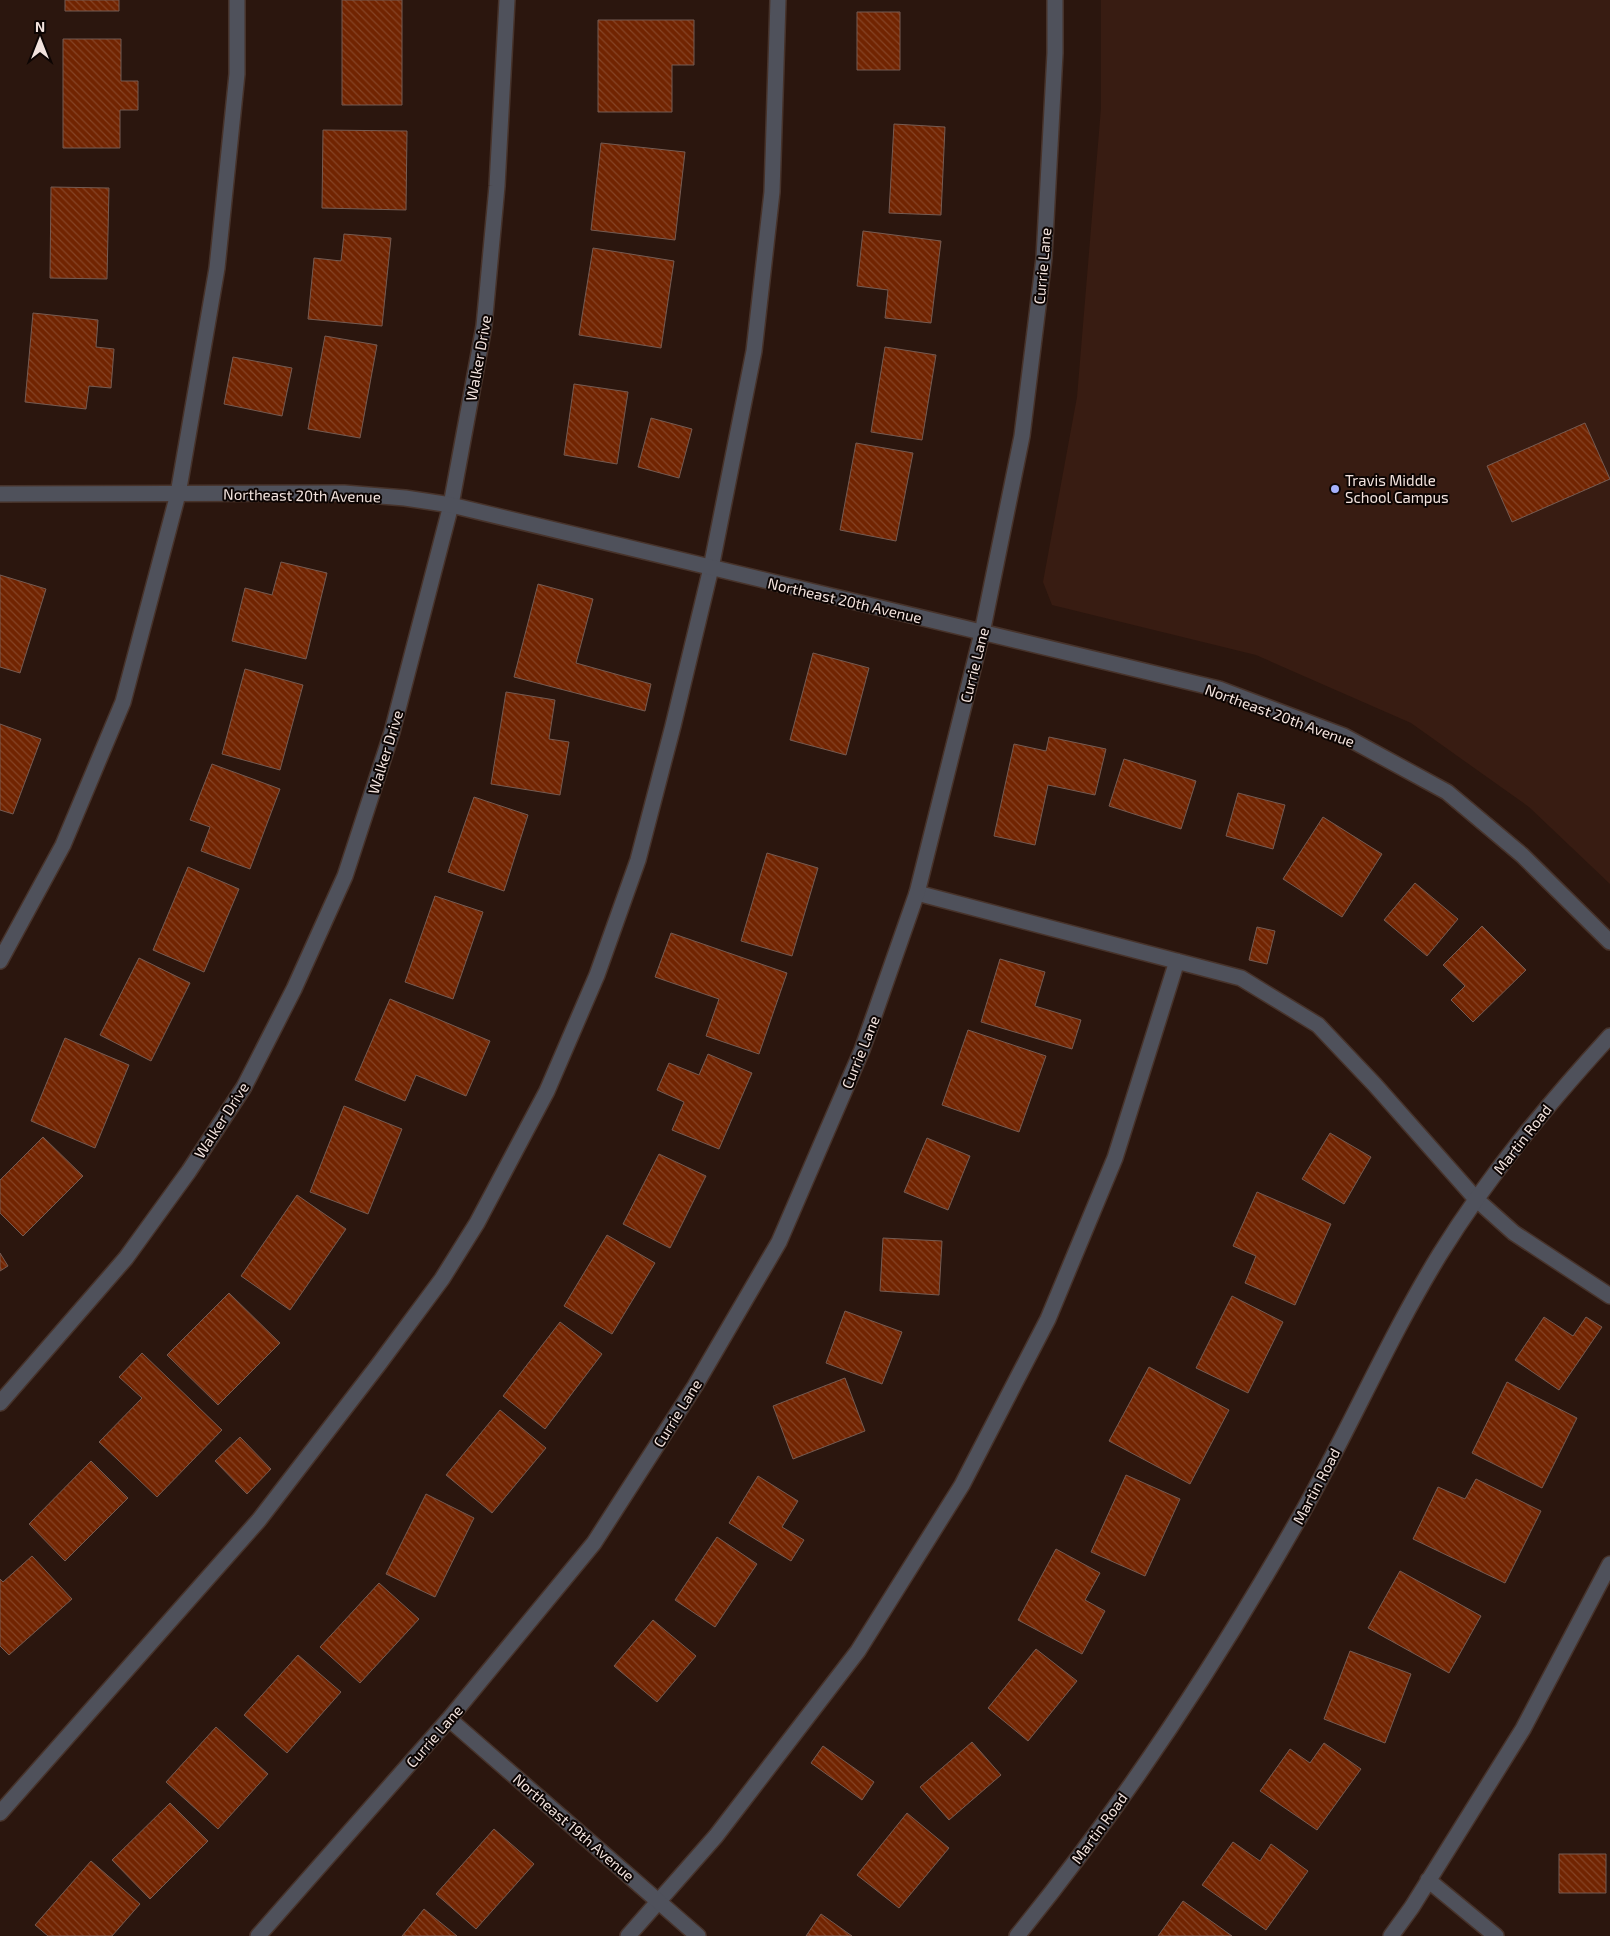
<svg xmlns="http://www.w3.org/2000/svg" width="1610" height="1936" viewBox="0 0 1610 1936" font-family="'Exo 2',sans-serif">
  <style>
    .built { fill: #381c12 }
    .building { fill: url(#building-back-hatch); stroke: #755b52 }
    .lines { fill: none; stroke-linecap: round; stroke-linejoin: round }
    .service-casing { stroke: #47332b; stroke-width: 18 }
    .minor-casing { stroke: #47332b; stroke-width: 18 }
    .tertiary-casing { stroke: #47332b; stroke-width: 18 }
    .service { stroke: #4f515b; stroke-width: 15 }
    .minor { stroke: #4f515b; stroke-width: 15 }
    .tertiary { stroke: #4f515b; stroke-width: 15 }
    .poi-dot { fill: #a6b1fc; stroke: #0d0503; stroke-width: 2 }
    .labels { text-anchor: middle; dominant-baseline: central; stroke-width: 4; stroke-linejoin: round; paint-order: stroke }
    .street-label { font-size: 15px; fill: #f3e3de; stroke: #0d0503 }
    .poi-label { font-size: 15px; fill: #f3e3de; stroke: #0d0503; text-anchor: start }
  </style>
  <defs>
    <pattern id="building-back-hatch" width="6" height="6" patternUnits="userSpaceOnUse" patternTransform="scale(1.25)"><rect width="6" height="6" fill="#712401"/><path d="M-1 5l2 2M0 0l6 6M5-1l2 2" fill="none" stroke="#864426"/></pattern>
  </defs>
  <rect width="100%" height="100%" fill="#2b160e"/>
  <path class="built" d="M1101 0H1610V884L1529 807 1411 723 1256 655 1052 605 1043 582 1077 397 1101 108Z"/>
  <path class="building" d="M65 0H119V11H65Z
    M342 0H402V105H342Z
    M857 12H900V70H857Z
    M598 20H694V65H672V112H598Z
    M63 39H121V81H138V110H120V148H63Z
    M894 124 945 127 941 215 889 213Z
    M323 130 407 131 406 210 322 208Z
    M601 143 685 152 675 240 591 230Z
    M51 187 109 188 107 279 50 278Z
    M863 231 941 241 931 323 885 318 888 290 857 286Z
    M344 234 391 238 382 326 308 319 314 258 341 261Z
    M593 248 674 261 661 348 579 335Z
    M33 313 98 320 96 347 114 349 111 388 89 386 86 409 25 402Z
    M325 336 377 345 360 438 308 429Z
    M885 347 936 355 922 440 871 432Z
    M233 357 292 368 282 416 224 404Z
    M574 384 628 392 617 464 564 455Z
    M651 418 692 429 679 478 638 467Z
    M1585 423 1610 479 1512 522 1487 466Z
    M856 443 913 453 896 541 840 530Z
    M281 562 327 573 306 659 232 641 245 588 272 595Z
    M0 575 46 589 20 673 0 667Z
    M538 584 593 599 576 663 651 684 645 711 514 677Z
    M813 653 869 668 846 755 790 740Z
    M245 669 303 685 280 770 222 754Z
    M506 692 555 700 549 739 569 742 560 795 491 784Z
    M0 724 41 739 13 814 0 810Z
    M1049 737 1106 749 1095 795 1048 785 1035 845 994 836 1014 744 1046 751Z
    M1124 759 1196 781 1181 829 1109 806Z
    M212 764 280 789 250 869 201 851 210 827 190 820Z
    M1238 793 1285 805 1273 849 1226 836Z
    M474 797 528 815 504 891 448 872Z
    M1323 817 1382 854 1342 917 1283 879Z
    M767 853 818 868 792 956 741 941Z
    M188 867 239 889 204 972 153 950Z
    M1415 883 1458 919 1427 956 1384 920Z
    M435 896 483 912 453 999 405 982Z
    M1482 926 1526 970 1473 1022 1451 1000 1465 986 1443 965Z
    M1257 927 1275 931 1267 964 1249 960Z
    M671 933 787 973 759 1054 706 1036 719 999 655 977Z
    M139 958 190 983 151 1061 100 1035Z
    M1000 959 1045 972 1035 1006 1081 1020 1072 1049 981 1022Z
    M390 999 490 1041 466 1096 416 1075 405 1101 355 1080Z
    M968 1030 1046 1056 1019 1132 942 1105Z
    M65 1038 129 1065 95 1148 31 1121Z
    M708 1054 752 1073 719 1149 672 1130 684 1102 657 1090 669 1063 699 1075Z
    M344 1106 402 1129 368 1214 310 1192Z
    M1330 1133 1371 1157 1344 1204 1302 1179Z
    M43 1137 83 1176 23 1236 0 1213V1180Z
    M927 1138 970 1156 948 1210 904 1192Z
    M659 1154 706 1176 670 1248 623 1224Z
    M1257 1192 1331 1224 1295 1305 1245 1283 1256 1256 1233 1246Z
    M297 1195 346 1229 290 1310 241 1276Z
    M607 1235 655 1263 612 1334 564 1306Z
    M883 1238 942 1241 939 1295 880 1291Z
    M0 1253 8 1266 0 1271Z
    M229 1293 280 1343 218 1405 167 1355Z
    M1232 1296 1283 1322 1248 1393 1196 1368Z
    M845 1311 902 1332 882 1384 826 1363Z
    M1544 1317 1573 1336 1586 1317 1602 1327 1559 1390 1515 1360Z
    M560 1322 602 1354 545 1429 503 1396Z
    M142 1353 222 1430 157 1497 99 1442 142 1398 119 1377Z
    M1149 1367 1229 1410 1190 1484 1109 1441Z
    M845 1378 865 1431 793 1459 773 1406Z
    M1507 1382 1577 1418 1542 1488 1472 1453Z
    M500 1410 546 1448 492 1513 446 1475Z
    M240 1437 271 1469 247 1494 215 1461Z
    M91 1461 128 1498 65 1561 29 1524Z
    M1126 1475 1180 1499 1145 1576 1091 1552Z
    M758 1476 798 1501 782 1527 804 1540 791 1561 729 1523Z
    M1476 1479 1541 1511 1505 1583 1413 1539 1438 1487 1465 1499Z
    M426 1494 474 1518 435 1597 386 1574Z
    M717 1537 757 1564 715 1627 675 1600Z
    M1056 1549 1100 1573 1085 1600 1105 1611 1082 1654 1018 1620Z
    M32 1556 72 1599 9 1655 0 1646V1579L3 1582Z
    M1400 1571 1481 1616 1449 1673 1368 1628Z
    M379 1583 419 1619 360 1683 320 1647Z
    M653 1620 696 1656 657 1702 614 1666Z
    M1036 1649 1077 1681 1028 1741 988 1708Z
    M1350 1651 1411 1674 1385 1743 1324 1719Z
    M298 1655 341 1692 287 1753 244 1715Z
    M216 1727 268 1774 218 1829 166 1782Z
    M972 1742 1001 1775 949 1820 920 1787Z
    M1324 1743 1361 1769 1317 1830 1260 1791 1290 1749 1310 1763Z
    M823 1746 874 1782 862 1800 811 1763Z
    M170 1803 208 1841 150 1899 112 1860Z
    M907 1813 949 1848 899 1908 857 1875Z
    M494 1829 534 1864 476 1929 436 1894Z
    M1233 1842 1260 1861 1271 1844 1308 1871 1266 1930 1202 1885Z
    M1559 1854H1606V1893H1559Z
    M91 1861 140 1904 112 1936H48L35 1925Z
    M1183 1901 1232 1936H1158Z
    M424 1909 457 1936H402Z
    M821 1914 852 1936H806Z"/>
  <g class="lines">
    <defs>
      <path id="service" d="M917 893 1241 978 1318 1025 1375 1085 1476 1199 1514 1233 1610 1296
        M0 961 63 845 123 702 178 494 217 268 237 74V0
        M0 1813 259 1520 379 1364 442 1279 477 1223 547 1091 597 975 638 860 673 726 711 568 754 351 772 192 778 0
        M1428 1880 1496 1936
        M628 1936 716 1836 858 1651 962 1485 1048 1319 1115 1158 1177 961
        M1391 1936 1412 1907 1523 1729 1610 1564"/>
      <path id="minor" d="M0 1403 126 1258 189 1171 244 1087 294 989 345 876 392 732 451 505 484 326 497 186 507 0
        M449 1719 698 1936
        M258 1936 449 1719 594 1543 695 1386 779 1242 862 1050 917 893 982 633 1022 436 1044 258 1055 53V0"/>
      <path id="tertiary" d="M0 494 344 493 405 498 451 505 1219 689 1344 736 1447 792 1522 855 1610 942
        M1017 1936C1121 1808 1212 1670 1294 1527 1346 1438 1386 1342 1440 1254 1489 1175 1547 1105 1610 1036"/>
    </defs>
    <use href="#service" class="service-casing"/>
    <use href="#minor" class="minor-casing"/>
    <use href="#tertiary" class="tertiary-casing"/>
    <use href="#service" class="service"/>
    <use href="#minor" class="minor"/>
    <use href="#tertiary" class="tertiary"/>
  </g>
  <circle class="poi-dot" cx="1335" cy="489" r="5"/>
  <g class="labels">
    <g class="street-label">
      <text transform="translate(1042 266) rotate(-85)">Currie Lane</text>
      <text transform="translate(478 358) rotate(-80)">Walker Drive</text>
      <text transform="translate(302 495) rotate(1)">Northeast 20th Avenue</text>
      <text transform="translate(845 600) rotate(13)">Northeast 20th Avenue</text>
      <text transform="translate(974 665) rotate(-76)">Currie Lane</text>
      <text transform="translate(1280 715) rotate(20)">Northeast 20th Avenue</text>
      <text transform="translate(385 752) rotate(-73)">Walker Drive</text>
      <text transform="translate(860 1052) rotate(-68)">Currie Lane</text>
      <text transform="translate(221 1120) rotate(-57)">Walker Drive</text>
      <text transform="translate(1522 1139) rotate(-52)">Martin Road</text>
      <text transform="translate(677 1413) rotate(-58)">Currie Lane</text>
      <text transform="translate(1316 1486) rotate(-62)">Martin Road</text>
      <text transform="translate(434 1736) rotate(-49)">Currie Lane</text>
      <text transform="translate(574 1827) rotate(41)">Northeast 19th Avenue</text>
      <text transform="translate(1099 1828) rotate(-54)">Martin Road</text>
    </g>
    <g class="poi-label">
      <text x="1345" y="480">Travis Middle<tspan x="1345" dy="17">School Campus</tspan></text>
    </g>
  </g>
  <g transform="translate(40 40)" stroke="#0d0503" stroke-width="4" paint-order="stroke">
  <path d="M0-4L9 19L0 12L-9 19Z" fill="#f3e3de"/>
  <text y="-8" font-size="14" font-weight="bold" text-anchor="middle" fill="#f3e3de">N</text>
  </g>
</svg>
